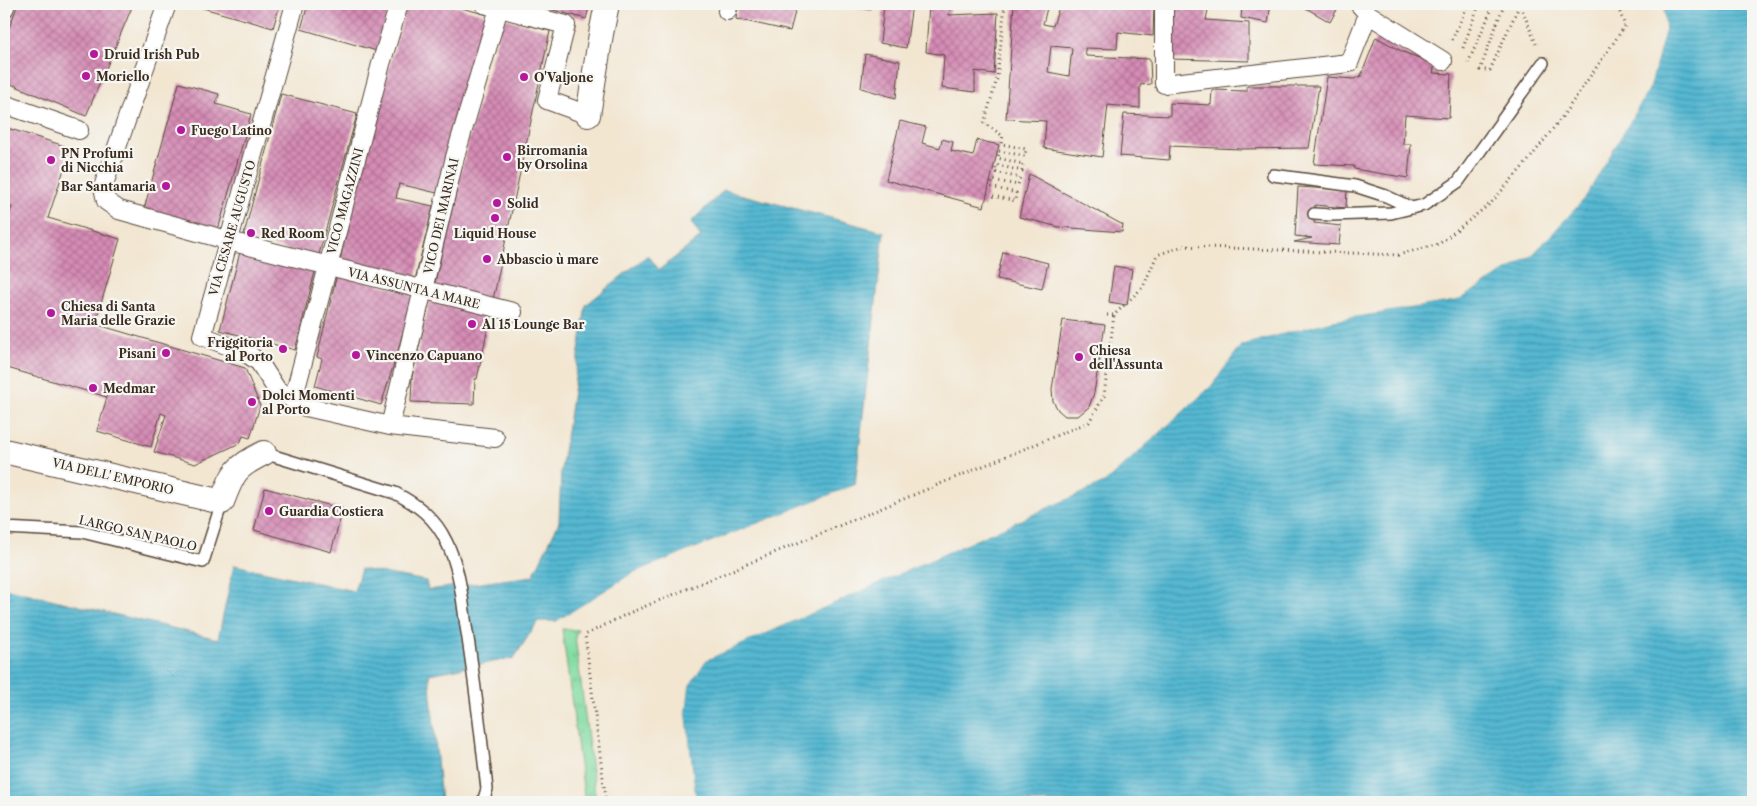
<svg xmlns="http://www.w3.org/2000/svg" width="1757" height="806" viewBox="0 0 1757 806" font-family="'Libre Caslon Text',serif">
  <style>
    .grass { fill: url(#grass-tufts); stroke: #5e8360 }
    .water { fill: url(#water-rules); stroke: #487178 }
    .pier { fill: #f2e6d1 }
    .building { fill: url(#building-cross-hatch); fill-rule: evenodd }
    .lines { fill: none; stroke-linecap: round; stroke-linejoin: round }
    .service-casing { stroke: #564639; stroke-width: 14 }
    .pedestrian-casing { stroke: #564639; stroke-width: 20 }
    .minor-casing { stroke: #564639; stroke-width: 26 }
    .path { stroke: #564639; stroke-width: 3; stroke-dasharray: 1 4; stroke-linecap: butt }
    .service { stroke: #fff; stroke-width: 11 }
    .pedestrian { stroke: #fff; stroke-width: 18 }
    .minor { stroke: #fff; stroke-width: 24 }
    .poi-dot { fill: #b5179e; stroke: #f6f6f2; stroke-width: 2 }
    .labels { text-anchor: middle; dominant-baseline: central; stroke-width: 4.5; stroke-linejoin: round; paint-order: stroke }
    .poi-label { font-size: 12px; font-weight: bold; fill: #3b2a1e; stroke: #f6f6f2; text-anchor: start }
    .street-label { font-size: 12px; fill: #3b2a1e; stroke: #f6f6f2 }
  </style>
  <defs>
    <pattern id="grass-tufts" width="24" height="20" patternUnits="userSpaceOnUse" patternTransform="scale(1.25)"><rect width="24" height="20" fill="#82dca1"/><path d="M3 7l-1-3M5 7V3M7 7l1-3M15 17l-1-3M17 17v-4M19 17l1-3" fill="none" stroke="#71bd8a"/></pattern>
    <pattern id="water-rules" width="6" height="5" patternUnits="userSpaceOnUse" patternTransform="scale(1.25)"><rect width="6" height="5" fill="#54b8d2"/><path d="M0 2.5h6" fill="none" stroke="#4796aa"/></pattern>
    <pattern id="building-cross-hatch" width="8" height="8" patternUnits="userSpaceOnUse" patternTransform="scale(1.25)"><rect width="8" height="8" fill="#d68cb6"/><path d="M0 0l8 8M0 8l8-8" fill="none" stroke="#af7393"/></pattern>
  </defs>
  <rect width="100%" height="100%" fill="#f6f6f2"/>
  <filter id="ink" filterUnits="userSpaceOnUse"><feTurbulence type="fractalNoise" baseFrequency=".02" numOctaves="2"/><feDisplacementMap in="SourceGraphic" scale="10" xChannelSelector="R" yChannelSelector="G"/><feConvolveMatrix kernelMatrix="1 2 1 2 8 2 1 2 1" color-interpolation-filters="sRGB"/></filter>
  <filter id="wash" filterUnits="userSpaceOnUse"><feTurbulence type="fractalNoise" baseFrequency=".0096" numOctaves="4" result="noise"/><feDisplacementMap in="SourceGraphic" scale="20" xChannelSelector="R" yChannelSelector="G"/><feGaussianBlur stdDeviation="1.12" result="paint"/><feColorMatrix in="noise" values="0 0 0 0 0 0 0 0 0 0 0 0 0 0 0 0 0 1.4 0 .05"/><feComposite in="paint" operator="in"/></filter>
  <g filter="url(#wash)">
    <rect width="100%" height="100%" fill="#f2e6d1"/>
    <path class="grass" d="M562 629 578 630 575 636 596 802H585Z"/>
    <path class="water" d="M1664 4H1753V802H696L686 713 689 686 706 660 1105 482 1211 386 1241 345 1330 321 1458 300 1532 255 1584 199 1650 87 1665 30Z
      M724 190 884 232 855 485 633 573 557 621H538L514 658 429 674 441 802H4V588L218 639 234 565 354 591 361 569 426 581 428 590 533 576 559 522 561 471 586 305 648 255 659 270 701 237 691 222Z"/>
    <path class="pier" d="M1661 4H1664L1665 30 1650 87 1584 199 1532 255 1458 300 1330 321 1241 345 1211 386 1105 482 706 660 689 686 686 713 696 802H694L684 713 687 685 705 658 1103 480 1209 384 1240 343 1330 318 1457 298 1530 254 1582 197 1647 86 1663 30Z
      M855 485V488L634 575 558 623 557 621 633 573Z"/>
    <g id="blocks">
      <path class="building" d="M18 4H125L132 7 86 116 4 81V41Z
        M197 4H280L273 28 196 6Z
        M308 4H391L377 51 301 29Z
        M407 4H446L488 15 437 193 399 184 396 198 433 206 414 284 339 265 364 158Z
        M531 4H590L586 19Z
        M738 4H797L790 31 736 19Z
        M840 4H872L871 10Z
        M884 4H912L906 48 880 43Z
        M929 4H951L949 15 998 13 994 74 975 71V92L942 88 944 55 926 52Z
        M1014 4H1048L1043 24 1053 26 1060 4H1154L1153 36 1118 32 1117 49 1085 48 1086 56 1150 59 1151 84 1140 85V108L1108 105 1102 157 1044 148 1046 121 1006 119ZM1051 46 1072 48 1069 76 1048 72Z
        M1171 4H1209L1206 20 1249 23V61L1170 59Z
        M1231 4H1271L1268 23 1241 18 1242 6 1231 5Z
        M1299 4H1340L1330 22Z
        M503 18 550 31 493 300 434 286 468 142Z
        M1376 37 1403 52 1435 64 1433 73 1451 74 1449 118 1405 115 1403 144H1411L1408 178 1354 169V166L1314 164 1327 77 1354 79 1361 76Z
        M865 54 900 61 896 98 861 88Z
        M179 83 219 94 216 104 251 114 218 230 144 209Z
        M1247 86H1319L1309 148 1241 149 1170 146 1169 160 1120 156 1124 114 1170 116V103L1211 105 1212 90 1247 91Z
        M281 94 357 114 318 258 243 238Z
        M900 121 926 127 922 143 940 148 942 139 953 142 951 151 973 156 977 140 999 145 984 207 886 180Z
        M4 127 71 148 48 218 120 239 95 324 245 368 260 406 250 438 243 436 240 443 195 464 154 452 166 415 161 413 151 447 97 431 107 397 4 367V234L12 207 4 204Z
        M1029 174 1123 225 1122 232 1059 227 1019 217Z
        M1298 187 1347 190 1346 208 1315 205 1314 223 1341 226 1339 245 1294 242 1312 238 1295 236Z
        M241 248 316 268 295 350 220 330Z
        M1003 252 1048 263 1042 289 997 279Z
        M1114 266 1132 269 1127 305 1109 302Z
        M337 274 413 293 398 351 381 405 315 386 322 359 317 357Z
        M430 299 491 313 477 379H475L474 404 411 402 412 377Z
        M1063 320 1105 325 1094 393 1089 407 1078 416H1065L1058 410 1053 401 1052 389Z
        M265 488 343 509 331 552 254 530Z"/>
    </g>
  </g>
  <g filter="url(#ink)">
    <use href="#blocks" fill-opacity="0" stroke="#564639" stroke-width="1"/>
    <g class="lines">
      <defs>
        <path id="service" d="M1273 175 1355 186 1386 196 1412 208
          M1314 214 1330 215 1391 213 1424 205 1458 182 1543 63
          M264 453 395 493C418 505 435 518 446 541 460 568 462 598 466 626 475 681 481 735 487 789L483 802
          M4 528 82 532 203 562 222 502"/>
        <path id="pedestrian" d="M167 4 103 187 106 201 119 210 241 244 513 312
          M295 4 202 336 245 352 259 362 277 390 306 407 390 426 495 438
          M484 4 566 25 547 100 588 115
          M1164 4V84L1349 63 1368 14
          M1359 4 1368 14 1443 61
          M4 9 6 4
          M727 11 729 4
          M4 104 79 130
          M293 400 381 64 399 4
          M390 426 455 157 499 8"/>
        <path id="minor" d="M588 115 601 34 607 4
          M4 451 222 502C233 473 235 467 264 453"/>
      </defs>
      <use href="#service" class="service-casing"/>
      <use href="#pedestrian" class="pedestrian-casing"/>
      <use href="#minor" class="minor-casing"/>
      <path class="path" d="M1504 4 1480 70H1490L1520 4 1536 44
        M1452 40 1468 4
        M1463 48 1479 4
        M1468 63 1494 4
        M993 196 1015 201 1016 193 991 187 993 180 1018 185 1020 178 995 172 997 165 1022 171 1023 164 998 158 999 151 1025 156 1026 149 1001 144 1003 136 984 123 997 79 1005 4
        M1107 315H1114
        M606 802 585 635 629 613 1089 422 1104 396 1114 315 1143 287 1157 255 1183 246 1398 255 1439 244 1491 203 1528 161 1562 117 1625 26 1617 4"/>
      <use href="#service" class="service"/>
      <use href="#pedestrian" class="pedestrian"/>
      <use href="#minor" class="minor"/>
    </g>
  </g>
  <g class="poi-dot">
    <circle cx="94" cy="54" r="5"/>
    <circle cx="86" cy="76" r="5"/>
    <circle cx="524" cy="77" r="5"/>
    <circle cx="181" cy="130" r="5"/>
    <circle cx="507" cy="157" r="5"/>
    <circle cx="51" cy="160" r="5"/>
    <circle cx="166" cy="186" r="5"/>
    <circle cx="497" cy="203" r="5"/>
    <circle cx="495" cy="218" r="5"/>
    <circle cx="251" cy="233" r="5"/>
    <circle cx="487" cy="259" r="5"/>
    <circle cx="51" cy="313" r="5"/>
    <circle cx="472" cy="324" r="5"/>
    <circle cx="283" cy="349" r="5"/>
    <circle cx="166" cy="353" r="5"/>
    <circle cx="356" cy="355" r="5"/>
    <circle cx="1079" cy="357" r="5"/>
    <circle cx="93" cy="388" r="5"/>
    <circle cx="252" cy="402" r="5"/>
    <circle cx="269" cy="511" r="5"/>
  </g>
  <g class="labels">
    <g class="poi-label">
      <text x="104" y="54">Druid Irish Pub</text>
      <text x="96" y="76">Moriello</text>
      <text x="534" y="77">O'Valjone</text>
      <text x="191" y="130">Fuego Latino</text>
      <text x="517" y="150">Birromania<tspan x="517" dy="14">by Orsolina</tspan></text>
      <text x="61" y="153">PN Profumi<tspan x="61" dy="14">di Nicchia</tspan></text>
      <text x="156" y="186" text-anchor="end">Bar Santamaria</text>
      <text x="507" y="203">Solid</text>
      <text x="261" y="233">Red Room</text>
      <text x="495" y="233" text-anchor="middle">Liquid House</text>
      <text x="497" y="259">Abbascio ù mare</text>
      <text x="61" y="306">Chiesa di Santa<tspan x="61" dy="14">Maria delle Grazie</tspan></text>
      <text x="482" y="324">Al 15 Lounge Bar</text>
      <text x="273" y="342" text-anchor="end">Friggitoria<tspan x="273" dy="14">al Porto</tspan></text>
      <text x="1089" y="350">Chiesa<tspan x="1089" dy="14">dell'Assunta</tspan></text>
      <text x="156" y="353" text-anchor="end">Pisani</text>
      <text x="366" y="355">Vincenzo Capuano</text>
      <text x="103" y="388">Medmar</text>
      <text x="262" y="395">Dolci Momenti<tspan x="262" dy="14">al Porto</tspan></text>
      <text x="279" y="511">Guardia Costiera</text>
    </g>
    <g class="street-label">
      <text transform="translate(345 201) rotate(-75)">VICO MAGAZZINI</text>
      <text transform="translate(441 216) rotate(-77)">VICO DEI MARINAI</text>
      <text transform="translate(232 228) rotate(-74)">VIA CESARE AUGUSTO</text>
      <text transform="translate(414 288) rotate(14)">VIA ASSUNTA A MARE</text>
      <text transform="translate(113 476) rotate(13)">VIA DELL' EMPORIO</text>
      <text transform="translate(138 533) rotate(13)">LARGO SAN PAOLO</text>
    </g>
  </g>
  <rect width="1757" height="806" fill="none" stroke="#f6f6f2" stroke-width="20"/>
</svg>
